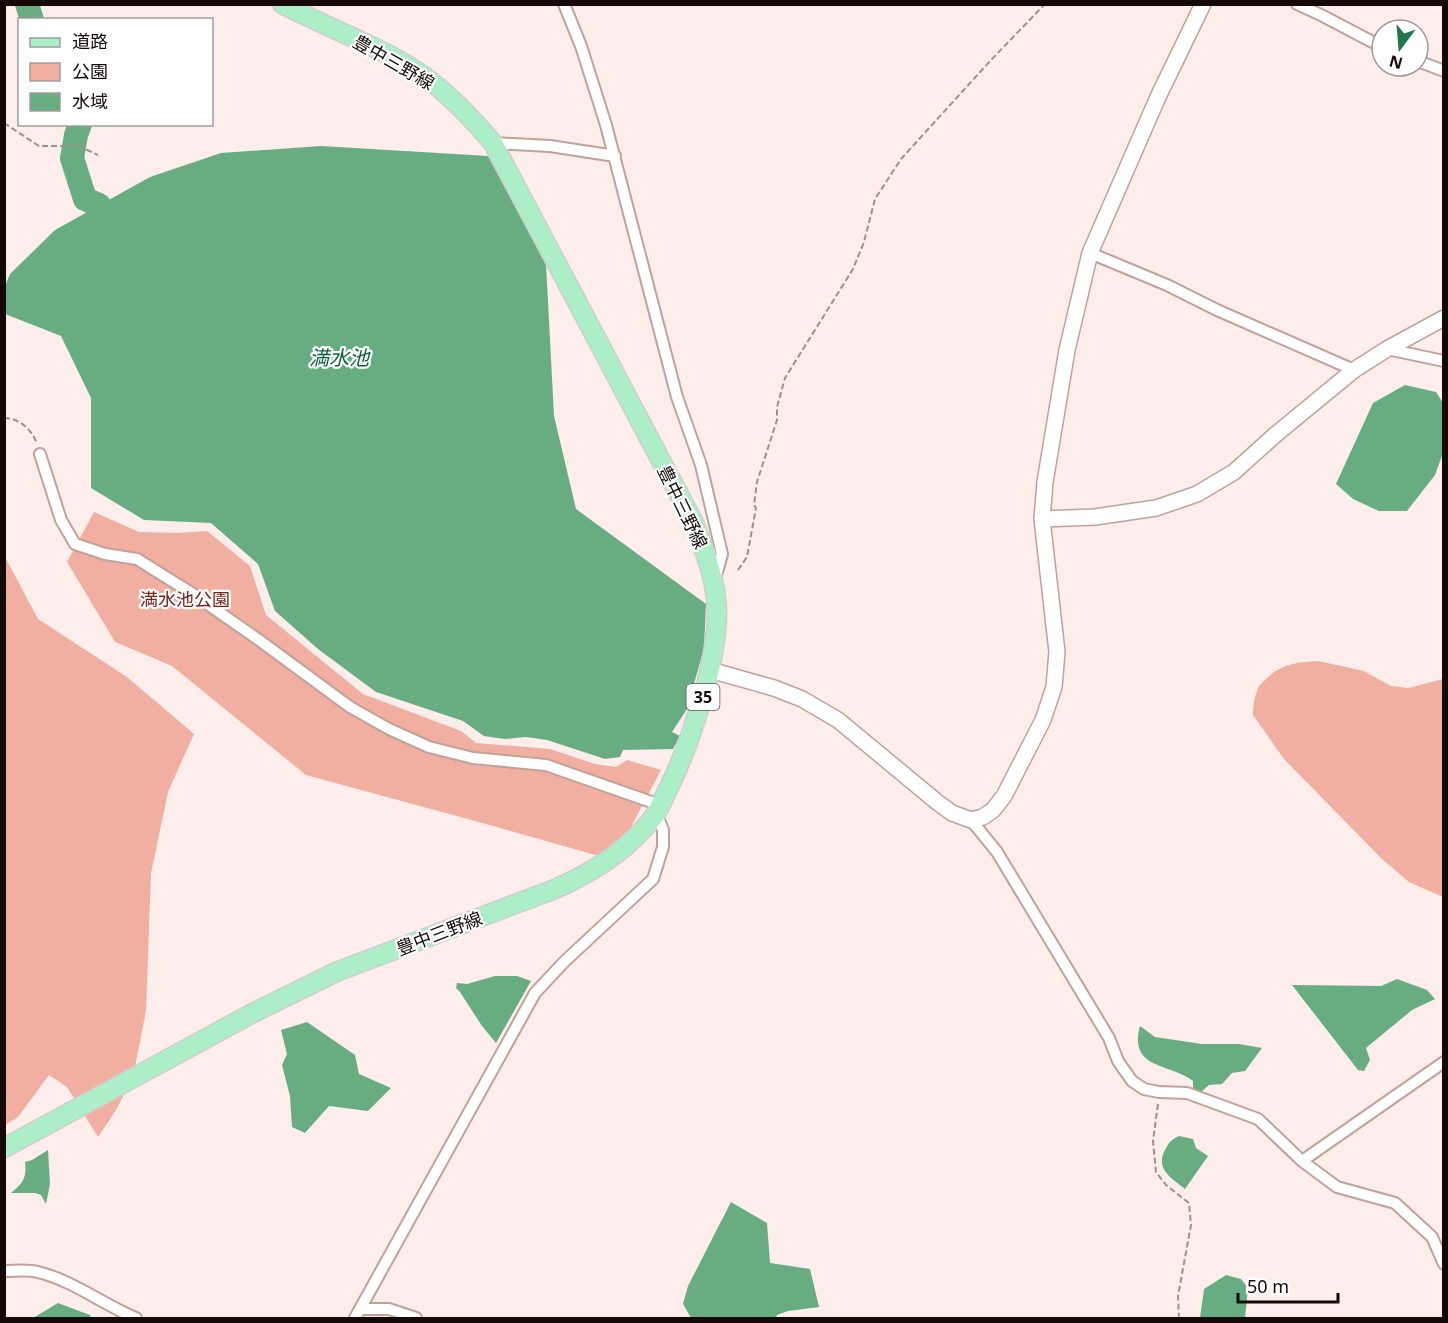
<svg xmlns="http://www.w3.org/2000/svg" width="1448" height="1323" viewBox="0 0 1448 1323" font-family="'Noto Sans','Noto Sans JP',sans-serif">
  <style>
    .green { fill: #f0afa1 }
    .water { fill: #68ac82 }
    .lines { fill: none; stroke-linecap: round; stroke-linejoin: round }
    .river { stroke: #68ac82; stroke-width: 24 }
    .street-casing { stroke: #c2a199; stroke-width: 14 }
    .secondary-casing { stroke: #c2a199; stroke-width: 18 }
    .primary-casing { stroke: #d0cecd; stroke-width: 21 }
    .path { stroke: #9d908d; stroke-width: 2; stroke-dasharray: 6 3; stroke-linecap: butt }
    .street { stroke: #fff; stroke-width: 10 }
    .secondary { stroke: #fff; stroke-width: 15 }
    .primary { stroke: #aceec7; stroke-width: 18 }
    .labels { text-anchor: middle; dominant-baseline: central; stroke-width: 4.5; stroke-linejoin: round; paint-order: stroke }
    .shield { fill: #fff; stroke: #5a5351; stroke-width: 1.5 }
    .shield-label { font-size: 16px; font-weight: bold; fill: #140907 }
    .street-label { font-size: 18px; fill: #140907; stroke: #fff }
    .park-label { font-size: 18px; fill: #7a2213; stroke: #fff }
    .water-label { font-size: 20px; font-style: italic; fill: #0b5f38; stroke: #fff }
  </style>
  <rect width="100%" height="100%" fill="#fdeeeb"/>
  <path class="green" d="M94 512 139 532 177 533 207 531 250 566 266 615 363 694 461 731 476 743 550 749 595 764 616 767 627 760 661 770 630 829 599 856 486 824 306 775 172 666 115 642 67 562Z
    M4 555 38 619 127 677 194 734 168 792 151 873 146 1011 133 1077 116 1110 98 1137 67 1087 49 1075 18 1117 5 1125Z
    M1318 661 1364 671 1391 686 1408 688 1443 679V897L1409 882 1382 859 1284 759 1253 715C1253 706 1254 698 1257 691 1258 686 1262 683 1265 680 1280 664 1298 662 1318 661Z"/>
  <path class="water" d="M321 146 488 156 546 264 554 416 576 509 706 604 704 648 687 709 672 732 680 736 673 749 623 750 620 757 605 759 547 740 526 737 505 739 484 736 463 721 376 692 318 649 275 611 258 564 211 523 144 520 91 488V398L61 336 5 314V286L10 274 55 230 150 177 221 153Z
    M1405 385 1436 392 1443 403V453L1435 475 1407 511H1379L1353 499 1336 484 1373 403Z
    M495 976H517L531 981 496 1043 482 1026 460 992 456 988 457 983 467 984Z
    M1397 979 1427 990 1435 999 1412 1010 1366 1048 1370 1060 1364 1071 1358 1070 1292 985 1381 986Z
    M307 1022 355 1055 359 1074 391 1088 368 1111 329 1106 305 1133 292 1127 290 1096 282 1065 287 1054 281 1030Z
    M1140 1026 1155 1037 1202 1044H1239L1262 1048 1245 1071 1232 1073 1222 1084 1209 1085 1201 1092 1193 1089V1081C1171 1063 1128 1070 1140 1026Z
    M1179 1136 1193 1139 1196 1148 1208 1156 1185 1189C1171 1178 1155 1169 1165 1150 1169 1142 1171 1140 1179 1136Z
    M48 1150 50 1184 46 1204 41 1195 35 1193H11C23 1183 27 1178 25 1162L32 1160Z
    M731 1202 767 1223 770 1263 810 1269 819 1307 788 1311 777 1315 776 1318H691L683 1304 688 1286Z
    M1226 1275 1241 1279 1248 1288 1245 1318H1200L1204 1289Z
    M58 1303 90 1315 91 1318H33Z"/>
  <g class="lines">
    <path class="river" d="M27 4 32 20
      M80 124 76 135 72 158 85 199 99 205"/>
    <defs>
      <path id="street" d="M564 4 581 46 606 125 677 397 701 465 722 554 715 579
        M1297 4 1323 16 1382 47
        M1418 61 1444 71
        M493 143 550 146 615 156
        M1090 253 1167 285 1217 310 1354 370
        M1387 349 1444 361
        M40 454 61 520 75 544 105 554 137 559 193 594 259 640 350 707 389 729 429 747 473 758 546 765 660 805
        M971 820 997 852 1109 1038 1118 1061 1132 1081 1144 1089 1159 1092 1187 1093 1258 1119 1302 1161 1337 1187 1395 1203 1432 1237 1444 1264
        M1302 1161 1444 1062
        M4 1271C15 1271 28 1269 38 1272 74 1281 102 1304 136 1318
        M361 1309H389L416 1318
        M355 1318 535 993 564 962 653 879 663 847V830L656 813"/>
      <path id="secondary" d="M1042 519 1095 517 1156 508 1197 494 1234 472 1275 435 1354 370 1387 349 1444 318
        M710 670 774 688 802 699 838 720 937 802 952 813 971 820 983 817 993 810 1004 796 1043 720 1054 687 1057 652 1042 519 1045 482 1067 350 1090 253 1158 97 1203 4"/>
      <path id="primary" d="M4 1148 251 1014 336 972 555 889C594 872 630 849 656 814 661 805 665 795 670 785 682 761 691 735 699 709 709 677 717 645 717 611 716 580 705 551 694 523L493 143C475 122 456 101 434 84 410 64 382 51 354 38 330 27 306 16 282 4"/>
    </defs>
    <use href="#street" class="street-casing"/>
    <use href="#secondary" class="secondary-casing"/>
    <use href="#primary" class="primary-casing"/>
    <path class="path" d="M4 123 39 146H79L98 155
      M4 418C20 418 32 430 37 444
      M738 570 747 557 756 508 754 505 757 482 777 420V407L785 378 853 269 864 242 875 199 901 159 991 60 1045 4
      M1158 1104 1153 1141 1156 1172 1166 1185 1189 1203 1191 1225 1178 1296 1179 1318"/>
    <use href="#street" class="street"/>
    <use href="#secondary" class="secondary"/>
    <use href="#primary" class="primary"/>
  </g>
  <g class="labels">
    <rect class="shield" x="686.5" y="684" width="33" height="26" rx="4.5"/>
    <g class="shield-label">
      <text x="703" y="697">35</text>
    </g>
    <g class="street-label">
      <text transform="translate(394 62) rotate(30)">豊中三野線</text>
      <text transform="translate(683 507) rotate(64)">豊中三野線</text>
      <text transform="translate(439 933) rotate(-21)">豊中三野線</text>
    </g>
    <g class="park-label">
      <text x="185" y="599">満水池公園</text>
    </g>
    <g class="water-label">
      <text x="339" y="357">満水池</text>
    </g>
  </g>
  <rect width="1448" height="1323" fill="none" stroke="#140907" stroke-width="12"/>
  <rect x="18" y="18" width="195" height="108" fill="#ffffff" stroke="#a19d9c" stroke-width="1.5"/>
  <rect x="30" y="38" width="30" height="9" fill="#aceec7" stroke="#a19d9c" stroke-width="1.5"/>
  <text x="72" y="48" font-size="18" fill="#140907">道路</text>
  <rect x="30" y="63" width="30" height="18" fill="#f0afa1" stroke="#a19d9c" stroke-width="1.5"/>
  <text x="72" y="78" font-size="18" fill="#140907">公園</text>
  <rect x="30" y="93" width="30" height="18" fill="#68ac82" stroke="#a19d9c" stroke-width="1.5"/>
  <text x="72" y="108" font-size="18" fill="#140907">水域</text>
  <g transform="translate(1400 48) rotate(196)"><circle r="28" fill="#ffffff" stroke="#a19d9c" stroke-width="1.5"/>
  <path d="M0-4.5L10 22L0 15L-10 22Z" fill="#21774b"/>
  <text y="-9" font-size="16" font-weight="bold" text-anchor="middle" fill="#140907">N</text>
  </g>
  <path d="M1238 1293v9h100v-9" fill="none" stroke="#140907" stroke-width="3"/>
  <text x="1247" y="1293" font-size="18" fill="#140907" stroke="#ffffff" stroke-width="4.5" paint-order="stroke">50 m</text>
</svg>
